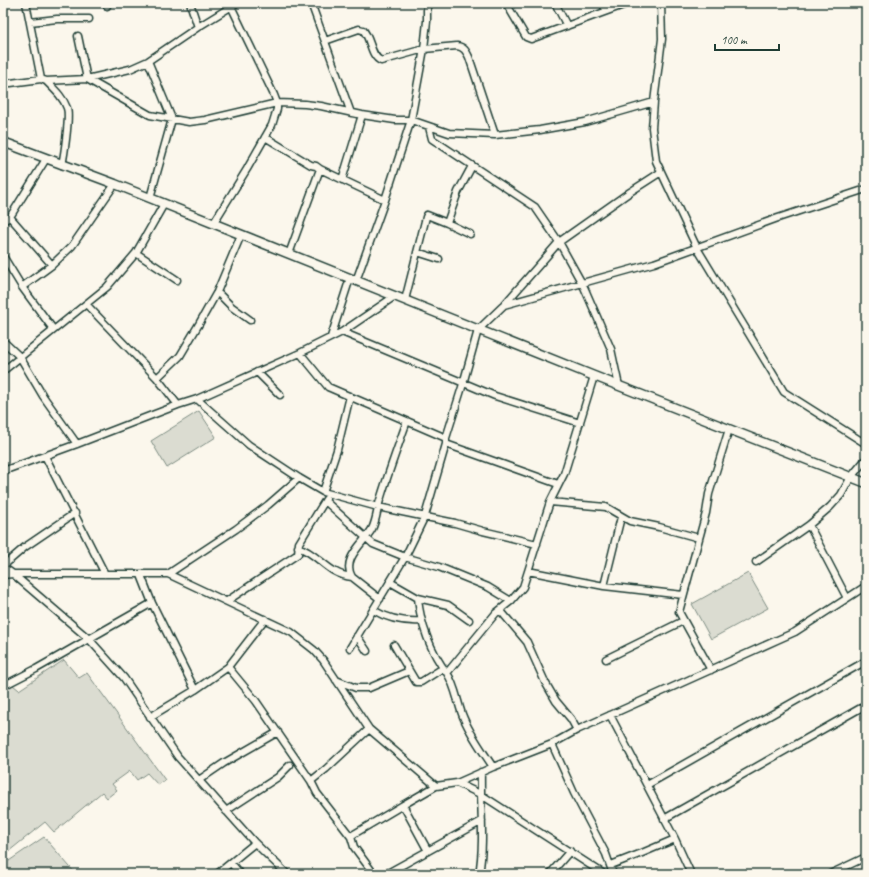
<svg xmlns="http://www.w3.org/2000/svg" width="869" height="877" viewBox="0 0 869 877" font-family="Caveat,sans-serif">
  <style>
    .green { fill: #dbdcd1; stroke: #7d8c82 }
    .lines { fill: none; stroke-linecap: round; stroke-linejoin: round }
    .minor-casing { stroke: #1f3d34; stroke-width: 9 }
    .major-casing { stroke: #1f3d34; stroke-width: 11 }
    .minor { stroke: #fbf7ec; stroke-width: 6 }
    .major { stroke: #fbf7ec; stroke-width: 8 }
  </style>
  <rect width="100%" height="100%" fill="#fbf7ec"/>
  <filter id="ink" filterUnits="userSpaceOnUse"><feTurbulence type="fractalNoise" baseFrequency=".025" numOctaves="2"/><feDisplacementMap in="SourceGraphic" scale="8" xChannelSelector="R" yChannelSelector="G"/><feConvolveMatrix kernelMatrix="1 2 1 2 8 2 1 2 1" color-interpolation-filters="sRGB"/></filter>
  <g filter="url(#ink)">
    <path class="green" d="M199 411 216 437 167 468 151 441Z
      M748 573 768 608 711 639 692 604Z
      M64 660 79 678 87 673 165 780 158 785 147 773 137 780 130 771 112 784 117 790 107 798 102 792 54 832 45 822 3 856V692L13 685 19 690Z
      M44 837 76 874H3V865Z"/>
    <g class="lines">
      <defs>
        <path id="minor" d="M26 3 41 79
          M106 3 107 6
          M190 3 198 27
          M311 3 351 113
          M506 3 526 37 531 39 629 3
          M555 3 567 26
          M602 3 607 11
          M661 3 662 39 654 102 652 128 656 161 697 248 784 392 866 444
          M30 22 57 19H89
          M78 36 87 79 150 115 189 122 205 120 277 103 305 104 321 106 362 115 395 120H411L449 133 495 135 540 130 585 122 654 102
          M325 41 359 29 363 30C371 38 370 56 381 61L424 49 457 46C464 47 466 51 469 57L495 135
          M148 61 172 119 150 198
          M46 81C55 90 63 97 67 108 70 116 64 156 62 165
          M3 84 41 79 46 81 87 79 130 69 148 61 198 27 237 3
          M429 127 432 139 535 207 559 242 584 287 611 349 619 386
          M265 137 311 165 316 166 320 169 385 200
          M342 180 362 115
          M10 217 52 265
          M3 221 10 217 46 159
          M447 223 458 192 472 166
          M213 224 247 169 272 125 277 109V103L274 95 231 6
          M417 252 439 259
          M136 253 177 280
          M289 254 320 169
          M3 256 22 287 53 329
          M356 281 385 200 411 120 424 49 427 21V3
          M22 287 52 265 72 246 115 184
          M217 292 232 307 250 320
          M405 300 426 217 427 215 447 223 470 234
          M86 304 157 378 178 405
          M504 305 654 263 778 218 866 189
          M342 332 495 396 580 423
          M331 337 350 278
          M3 341 20 357 43 396 77 444
          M300 353 328 387 446 438
          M3 371 107 287 136 253 164 204
          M257 372 280 395
          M157 378 180 356 199 324 217 292 241 235
          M197 399 249 445 299 478 323 492 378 507 455 523 483 531 537 544
          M446 444 558 484
          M45 456 105 574
          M3 471 77 444 178 405 197 399 300 353 342 332 395 296
          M323 492 337 450 350 396
          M325 501 373 544 405 557 439 567 488 587 511 601
          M550 502 606 507 630 521 659 527 699 538
          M809 525 847 598
          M298 547C319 554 328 575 352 577
          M756 562 809 525 830 507 841 495 851 477 866 459
          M3 566 25 547 75 513
          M3 567 13 574 89 639 124 678 178 757 255 843 287 874
          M528 571 604 586 683 595
          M168 574 236 529 268 505 299 478
          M3 575 13 574H168L291 632 314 650 323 660 369 729 436 786
          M141 575 152 603 195 690
          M390 582 418 598C420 623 431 653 447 673
          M604 586 621 517
          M418 598 448 605 469 620
          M380 599 352 577C341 559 364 543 372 529 377 519 377 508 381 497 389 471 398 446 407 421
          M227 601 298 554 299 543 326 499
          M373 610C388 619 405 622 422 621
          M500 610 527 642 545 682 556 701 571 719 577 730
          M357 636 367 651
          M394 645 416 682H421L443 668
          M350 648 405 557 425 516 446 444V438L463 384 478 330 504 305 559 242 630 192 661 172
          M606 659 683 621
          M228 667 256 701 311 781 326 769 369 729
          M711 670 679 612 706 513 709 494 729 429
          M336 680 356 688H369L409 671
          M3 686 36 669 152 603
          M610 715 675 839 691 874
          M150 717 195 690 228 667 265 619
          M552 744 574 793 606 854 613 874
          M493 767C482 750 469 733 462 714 457 700 455 685 447 673L496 613 511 601 523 587 550 502 564 474 594 376
          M199 780 224 763 278 732
          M311 781 317 793 351 837
          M457 783 480 794 604 874
          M647 785 866 661
          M403 805 436 786 457 783 493 767 552 744 577 730 777 640 795 632 866 586
          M226 811 278 777 290 765
          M664 819 866 705
          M231 863 240 874
          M611 865 642 853 675 839
          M217 874 255 843
          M374 874 354 847 351 837 354 834 403 805 428 851
          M386 874 482 821
          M479 874C485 841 480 806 481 772
          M550 874 570 851
          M830 874 866 857"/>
        <path id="major" d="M3 142 115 184 594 376 866 483"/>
      </defs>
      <use href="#minor" class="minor-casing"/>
      <use href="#major" class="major-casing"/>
      <use href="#minor" class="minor"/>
      <use href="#major" class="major"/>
    </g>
  </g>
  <rect width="869" height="877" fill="none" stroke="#fbf7ec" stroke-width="16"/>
  <rect x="8" y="8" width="853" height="861" fill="none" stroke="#1f3d34" stroke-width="1.5" filter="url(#ink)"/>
  <path d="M715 44v6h64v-6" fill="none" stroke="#1f3d34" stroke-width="2"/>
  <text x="721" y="44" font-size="12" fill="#1f3d34" stroke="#fbf7ec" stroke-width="3" paint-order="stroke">100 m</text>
</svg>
